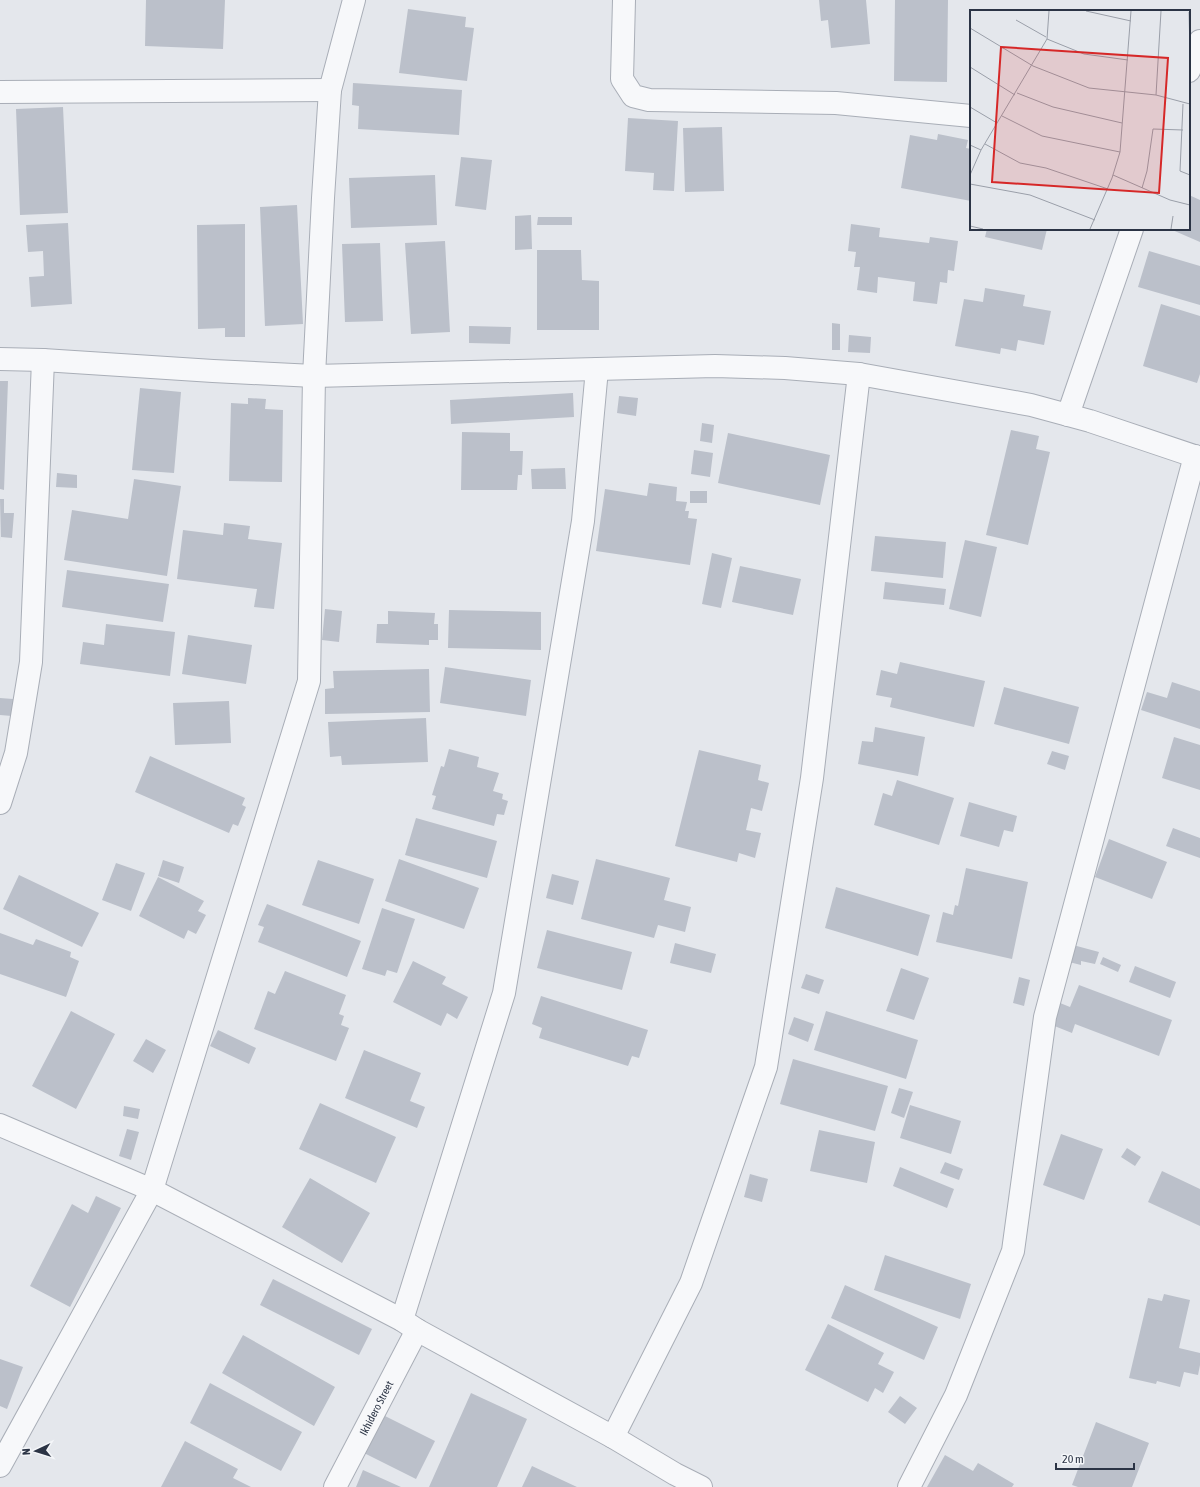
<svg xmlns="http://www.w3.org/2000/svg" width="1200" height="1487" viewBox="0 0 1200 1487" font-family="'Asap Condensed',sans-serif">
  <style>
    .building { fill: #bbc0ca }
    .lines { fill: none; stroke-linecap: round; stroke-linejoin: round }
    .street-casing { stroke: #a9aeb7; stroke-width: 24 }
    .street { stroke: #f7f8fa; stroke-width: 22 }
    .labels { text-anchor: middle; dominant-baseline: central; stroke-width: 3; stroke-linejoin: round; paint-order: stroke }
    .street-label { font-size: 11px; fill: #2b3445; stroke: #f4f6f9 }
    .inset-road { fill: none; stroke: #9a9fa9; stroke-width: 1 }
    .view { fill: #d62828; fill-opacity: 0.15; stroke: #d62828; stroke-width: 2 }
    .inset-edge { fill: none; stroke: #2b3445; stroke-width: 2 }
  </style>
  <rect width="100%" height="100%" fill="#e4e7ec"/>
  <path class="building" d="M146 0H225L223 49 145 46Z
    M819 0H866L870 44 831 48 828 20 821 21Z
    M895 0H948L947 82 894 81Z
    M408 9 466 17 465 27 474 28 467 81 399 73Z
    M353 83 462 90 459 135 358 129 359 106 352 105Z
    M63 107 68 213 20 215 16 109Z
    M628 118 678 121 674 191 653 190 654 173 625 171Z
    M722 127 724 191 685 192 683 128Z
    M938 134 968 140 966 148 971 149V201L901 188 910 135 937 140Z
    M461 157 492 160 486 210 455 206Z
    M435 175 437 225 351 228 349 178Z
    M1189 195 1200 200V242L1170 229H1189Z
    M297 205 303 324 265 326 260 207Z
    M531 215 532 249 515 250V216Z
    M538 217H572V225H537Z
    M68 223 72 304 31 307 29 277 44 276 43 251 28 252 26 225Z
    M245 224V337H225V328L198 329 197 225Z
    M851 224 880 228 879 237 929 243 930 237 958 241 954 271 948 270 947 283 940 282 937 304 913 301 915 282 878 277 877 293 857 290 860 267H854L856 252 848 251Z
    M987 229H1047L1042 250 985 237Z
    M445 241 450 332 411 334 405 243Z
    M380 243 383 321 345 322 342 244Z
    M537 250H581L582 280 599 281V330H537Z
    M1149 251 1200 266V305L1138 287Z
    M985 288 1025 295 1023 306 1051 311 1044 345 1018 340 1016 351 1001 348 1000 354 955 346 964 299 983 302Z
    M1161 304 1200 316V374L1197 383 1143 366Z
    M832 323 840 324V350H832Z
    M469 326 511 327 510 344 469 343Z
    M849 335 871 337 870 353 848 352Z
    M0 381H8L4 490 0 489Z
    M140 388 181 392 174 473 132 470Z
    M573 393 574 417 451 424 450 400Z
    M619 396 638 398 636 416 617 413Z
    M248 398 266 399 265 409 283 410 282 482 229 481 231 403 248 404Z
    M702 423 714 425 712 443 700 441Z
    M1011 430 1039 436 1036 449 1050 452 1028 545 986 535Z
    M462 432 510 433V451H523L522 475H518L517 490H461Z
    M728 433 830 455 820 505 718 483Z
    M694 450 713 453 710 477 691 474Z
    M565 468 566 489H532L531 469Z
    M57 473 77 475V488L56 487Z
    M134 479 181 486 167 576 64 560 72 510 128 519Z
    M649 483 677 487 676 501 687 502 685 511H689L688 518 697 519 690 565 596 551 605 489 647 496Z
    M690 491H707V503H690Z
    M0 499H4V513H14L12 538 1 537V541Z
    M224 523 250 526 248 539 282 543 274 609 254 607 257 589 177 579 183 530 223 535Z
    M875 536 946 542 943 578 871 571Z
    M965 540 997 547 981 617 949 609Z
    M712 553 732 558 721 608 702 604Z
    M740 566 801 579 793 615 732 602Z
    M67 570 169 584 163 622 62 607Z
    M885 582 946 589 944 605 883 599Z
    M325 609 342 611 339 642 322 640Z
    M449 610 541 612V650L448 648Z
    M388 611 435 613 434 624H438V640H429V645L376 643 377 624H388Z
    M106 624 175 632 170 676 80 664 83 642 104 645Z
    M188 635 252 645 246 684 182 674Z
    M900 662 985 681 974 727 890 707 892 698 876 695 881 670 897 674Z
    M445 667 531 680 526 716 440 703Z
    M429 669 430 712 325 714V689L334 688 333 671Z
    M1172 682 1200 691V729L1141 710 1147 692 1167 698Z
    M1004 687 1079 707 1069 744 994 724Z
    M0 698 13 699 12 716 0 715Z
    M229 701 231 743 175 745 173 703Z
    M426 718 428 762 342 765 341 756 330 757 328 722Z
    M875 727 925 737 918 776 858 764 862 741 873 742Z
    M1174 737 1200 745V790L1162 778Z
    M449 749 479 757 477 767 499 773 493 791 503 794 502 799 508 801 504 815 497 814 494 826 432 809 436 796 432 795 441 766 444 767Z
    M699 750 761 765 758 780 769 783 762 811 751 808 746 830 761 833 755 858 739 853 737 862 675 846Z
    M1052 751 1069 756 1065 770 1047 764Z
    M150 756 245 798 242 805 246 807 238 826 233 824 229 833 135 792Z
    M897 780 954 798 939 845 874 825 883 793 892 796Z
    M969 802 1017 816 1013 832 1004 830 999 847 960 836Z
    M416 818 497 841 487 878 405 855Z
    M1173 828 1200 838V858L1166 846Z
    M1109 839 1167 862 1152 899 1095 877Z
    M399 859 479 888 464 929 385 901Z
    M596 859 670 878 664 900 691 907 685 932 658 925 654 938 581 919Z
    M163 860 184 867 179 883 158 876Z
    M318 860 374 879 359 924 302 905Z
    M116 863 145 873 131 911 102 900Z
    M966 868 1028 882 1012 959 936 942 943 912 953 915 955 905 958 906Z
    M552 874 579 881 573 905 546 898Z
    M19 875 99 913 82 947 3 909Z
    M158 877 204 901 198 911 206 915 196 934 188 930 184 939 139 916Z
    M836 887 930 915 918 956 825 928Z
    M267 904 361 941 347 977 258 942 264 927 258 925Z
    M382 908 415 919 397 973 387 970 385 976 362 969Z
    M547 930 632 952 622 990 537 968Z
    M0 933 33 945 36 939 71 952 70 957 79 961 66 997 0 974Z
    M675 943 716 954 711 973 670 963Z
    M1073 945 1099 952 1095 964 1081 961V965L1069 962Z
    M1103 957 1121 965 1118 972 1100 964Z
    M413 961 446 977 442 984 468 997 457 1019 447 1013 441 1026 393 1002Z
    M1135 966 1176 982 1170 998 1129 982Z
    M901 968 929 978 914 1020 886 1011Z
    M285 971 346 995 339 1014 344 1016 341 1025 349 1028 336 1061 254 1029 268 991 275 994Z
    M806 974 824 980 819 994 801 988Z
    M1019 977 1030 980 1024 1006 1013 1003Z
    M1079 985 1172 1020 1159 1056 1075 1024 1072 1033 1052 1025 1060 1003 1070 1007Z
    M541 996 648 1030 639 1058 632 1056 628 1066 539 1038 542 1028 532 1024Z
    M71 1011 115 1034 76 1109 32 1086Z
    M826 1011 918 1040 906 1079 814 1050Z
    M794 1017 814 1024 808 1042 788 1034Z
    M218 1030 256 1048 249 1064 210 1046Z
    M146 1039 166 1050 153 1073 133 1061Z
    M364 1050 421 1073 410 1101 425 1107 417 1128 345 1098Z
    M793 1059 888 1086 875 1131 780 1104Z
    M899 1088 913 1092 904 1118 891 1113Z
    M320 1103 396 1137 376 1183 299 1149Z
    M910 1105 961 1121 951 1154 900 1138Z
    M124 1106 140 1109 138 1119 123 1116Z
    M127 1129 139 1132 131 1160 119 1156Z
    M819 1130 875 1142 867 1183 810 1171Z
    M1061 1134 1103 1149 1084 1200 1043 1185Z
    M1127 1148 1141 1157 1135 1166 1121 1157Z
    M945 1162 963 1169 959 1180 940 1173Z
    M900 1167 954 1189 947 1208 893 1186Z
    M1162 1171 1200 1189V1226L1148 1202Z
    M750 1174 768 1179 762 1202 744 1197Z
    M310 1178 370 1213 342 1263 282 1227Z
    M96 1196 121 1208 70 1307 30 1286 72 1204 88 1213Z
    M885 1255 971 1284 960 1319 874 1290Z
    M273 1279 372 1329 359 1355 260 1305Z
    M845 1285 938 1327 924 1360 831 1318Z
    M1164 1294 1190 1300 1179 1348 1200 1353V1365L1198 1375 1184 1372 1180 1387 1157 1381 1156 1384 1129 1378 1148 1298 1162 1301Z
    M828 1324 884 1353 878 1364 894 1372 883 1393 875 1388 868 1402 805 1370Z
    M243 1335 335 1387 314 1426 222 1373Z
    M0 1359 23 1367 7 1409 0 1406Z
    M210 1383 302 1432 281 1471 190 1423Z
    M471 1393 527 1419 497 1487H429Z
    M900 1396 917 1408 905 1424 888 1412Z
    M379 1413 435 1441 416 1479 360 1451Z
    M1096 1422 1149 1443 1132 1487H1078L1072 1485Z
    M185 1441 238 1469 233 1478 251 1487H161Z
    M945 1455 973 1471 978 1463 1014 1484 1012 1487H927Z
    M532 1466 577 1487H522Z
    M363 1470 401 1487H356Z"/>
  <g class="lines">
    <defs>
      <g id="street">
        <path d="M624 0 622 79 633 96 649 100 836 103 971 116"/>
        <path d="M1189 71 1200 41"/>
        <path d="M0 92 330 90"/>
        <path d="M0 359 43 360 213 371 314 376 715 366 785 368 859 374 1031 405 1090 421 1200 458"/>
        <path d="M1068 415 1132 229"/>
        <path d="M0 803 16 753 31 662 43 360"/>
        <path d="M0 1125 152 1190 402 1320 417 1330 613 1437 675 1474 701 1487"/>
        <path d="M402 1320 504 993 583 521 597 369"/>
        <path d="M613 1437 691 1283 766 1067 812 778 859 374"/>
        <path d="M0 1466 152 1190 309 681 314 376 323 198 330 90 354 0"/>
        <path id="s1" d="M335 1487 417 1330"/>
        <path d="M909 1487 956 1395 1013 1251 1045 1017 1195 456"/>
      </g>
    </defs>
    <use href="#street" class="street-casing"/>
    <use href="#street" class="street"/>
  </g>
  <g class="labels">
    <g class="street-label">
      <text stroke="none"><textPath href="#s1" startOffset="89">Ikhidero Street</textPath></text>
    </g>
  </g>
  <g transform="translate(970 10)">
    <rect width="220" height="220" fill="#e4e7ec"/>
    <path class="inset-road" d="M116 1 161 11M219 2 220 42M46 10 76 27M0 18 63 56 119 78 186 85 220 94M77 29 114 44 158 50M0 57 45 85M47 83 83 97 152 113M186 85 191 1M213 94 210 161 220 165M0 97 27 113M32 106 72 126 150 142M15 134 50 153 76 158 138 179M0 135 11 140M0 165 11 140 77 29 79 1M143 165 200 190 220 195M0 174 60 185 125 210M172 178 177 161 183 119 213 120M0 216 13 219M120 219 142 168 150 142 161 1M201 219 203 206"/>
    <path class="view" d="M31 37 198 48 189 183 22 172Z"/>
    <rect width="220" height="220" class="inset-edge"/>
  </g>
  <g transform="translate(36 1451) rotate(266)" stroke="#f4f6f9" stroke-width="3" paint-order="stroke">
  <path d="M0-3L7 15L0 10L-7 15Z" fill="#2b3445"/>
  <text y="-6" font-size="11" font-weight="bold" text-anchor="middle" fill="#2b3445">N</text>
  </g>
  <path d="M1056 1463v6h78v-6" fill="none" stroke="#2b3445" stroke-width="2"/>
  <text x="1062" y="1463" font-size="12" fill="#2b3445" stroke="#f4f6f9" stroke-width="3" paint-order="stroke">20 m</text>
</svg>
